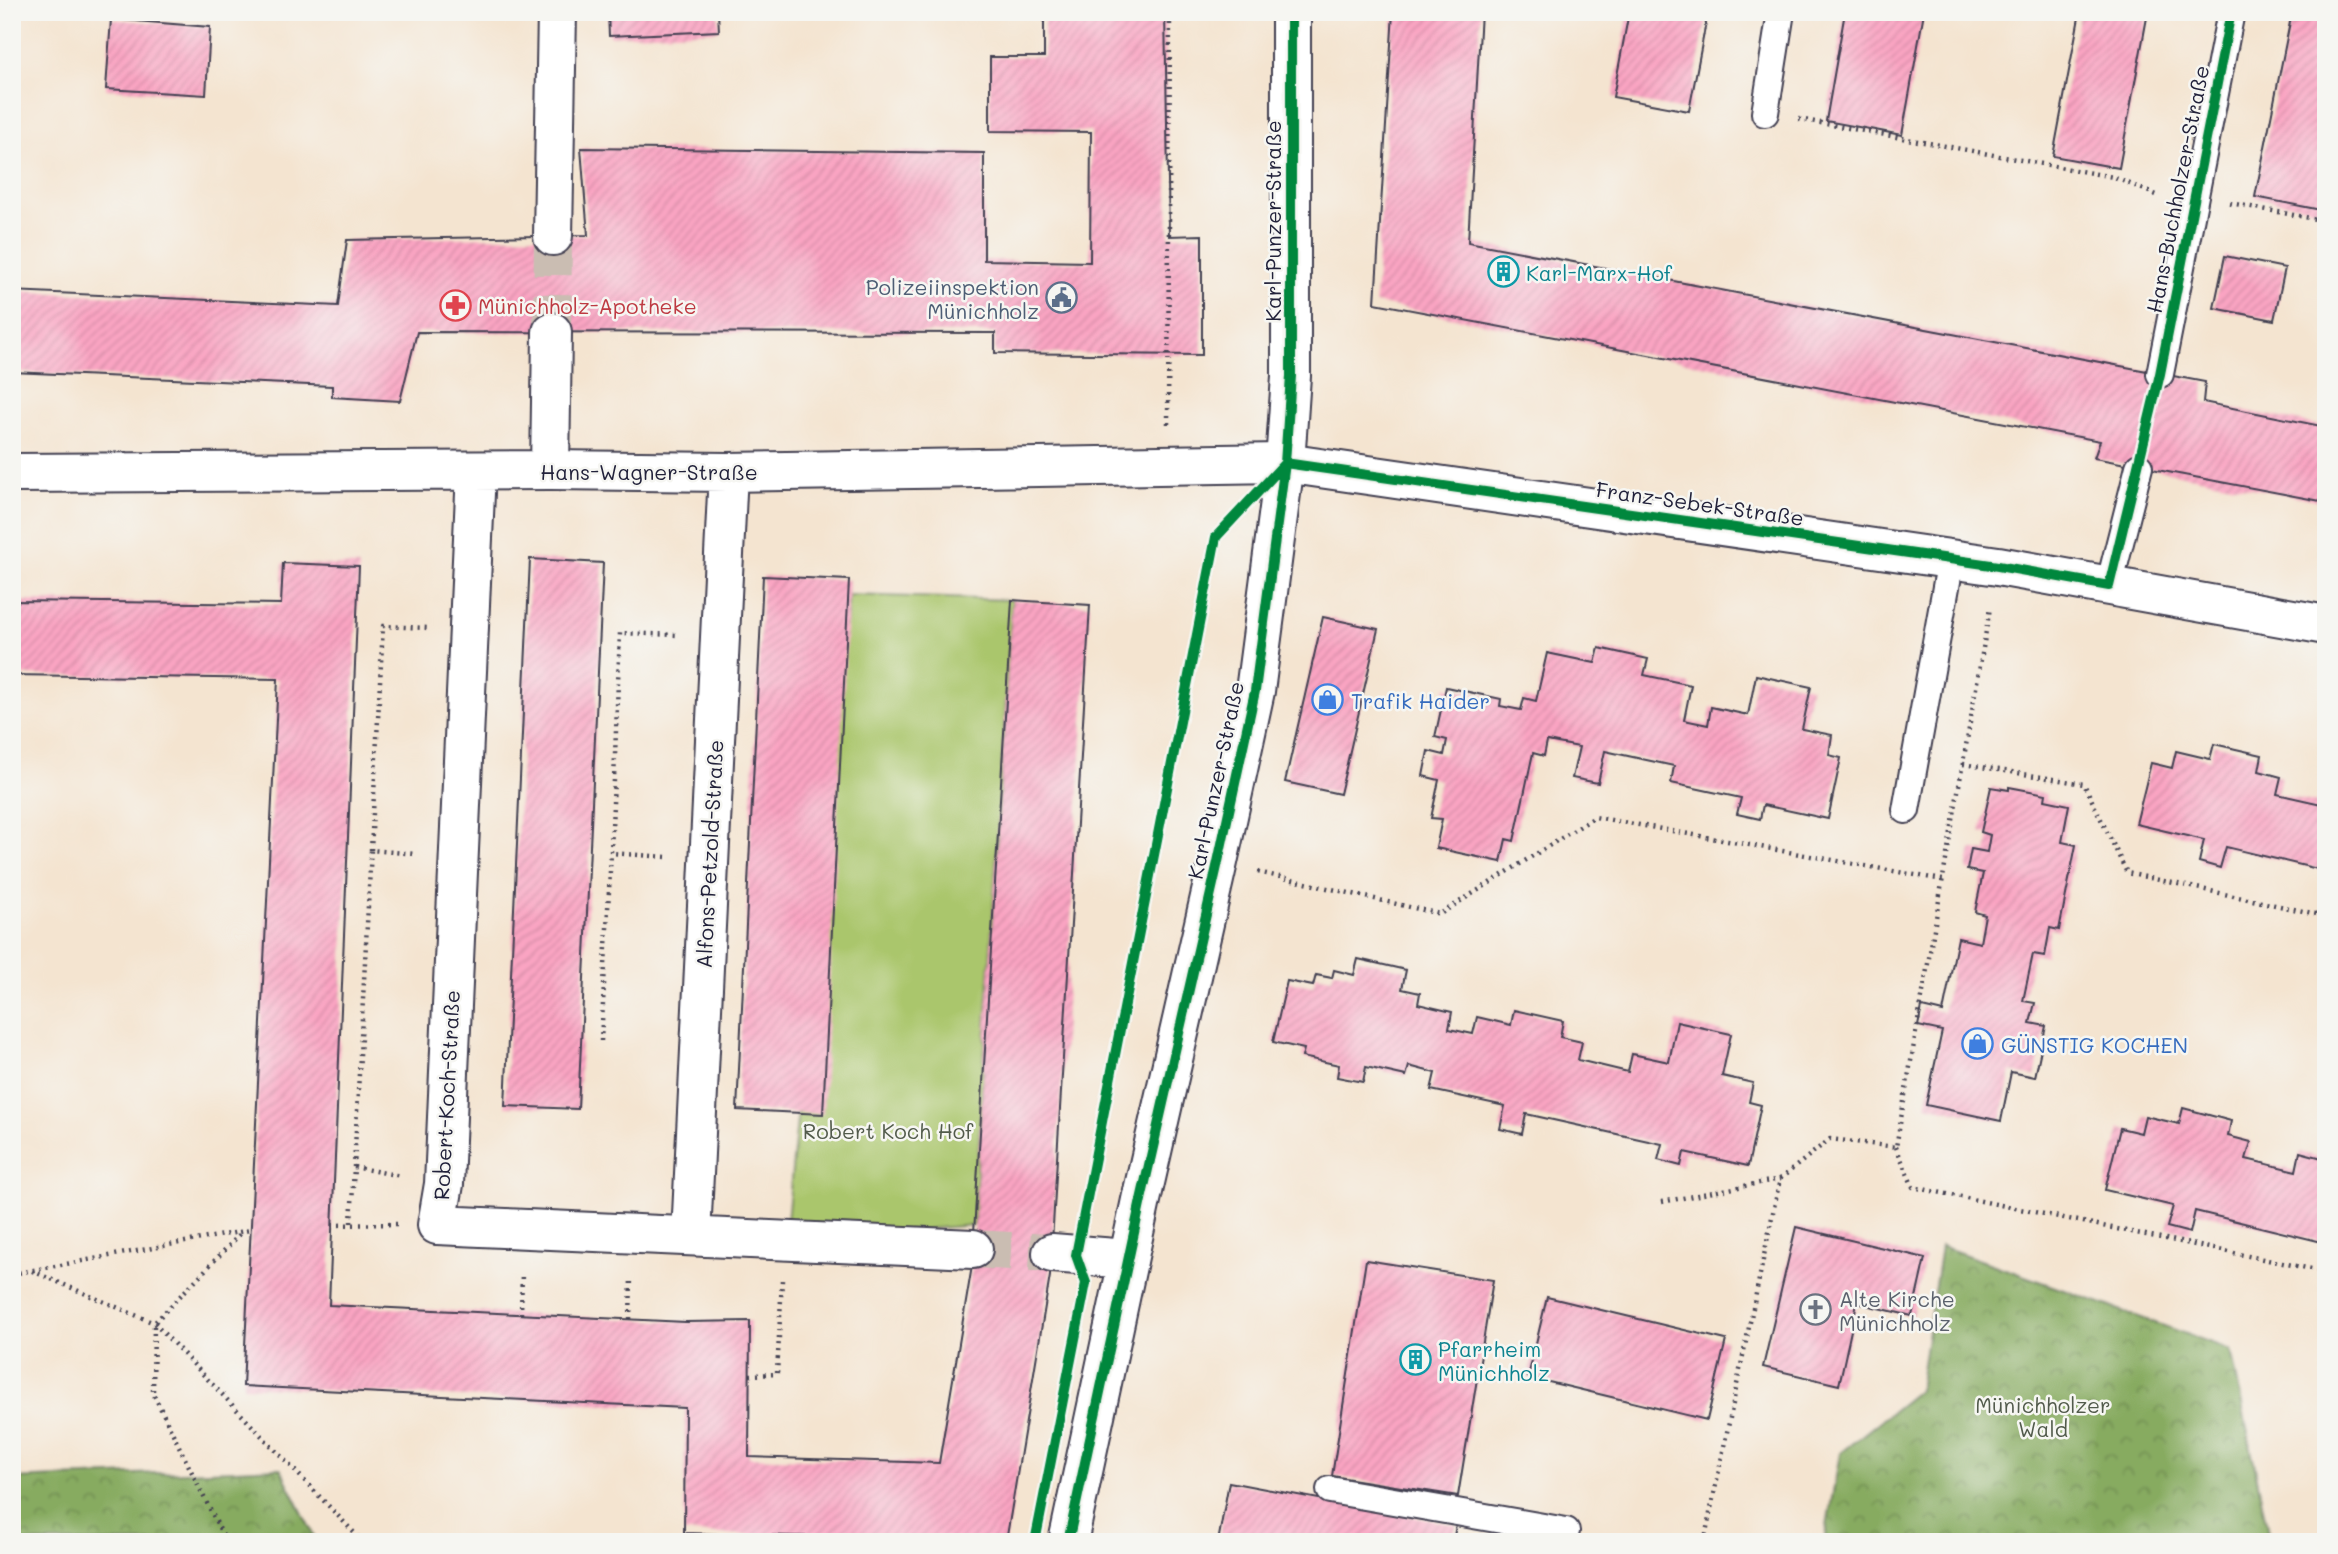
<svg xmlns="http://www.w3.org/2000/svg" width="2338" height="1554" viewBox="0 0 2338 1554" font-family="Mali,sans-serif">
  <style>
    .forest { fill: url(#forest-crowns); stroke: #54664e; stroke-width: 2 }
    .green { fill: #aac66c; stroke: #667454; stroke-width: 2 }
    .building { fill: url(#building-hatch) }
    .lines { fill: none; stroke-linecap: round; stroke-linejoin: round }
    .minor-tunnel { stroke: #cabdb2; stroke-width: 38; stroke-dasharray: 38 19; stroke-linecap: butt }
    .service-casing { stroke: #423f51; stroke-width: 30 }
    .minor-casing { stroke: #423f51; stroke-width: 42 }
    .tertiary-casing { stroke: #423f51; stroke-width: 42 }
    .path { stroke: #423f51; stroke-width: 4.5; stroke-dasharray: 2 5; stroke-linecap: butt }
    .service { stroke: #fff; stroke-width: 26 }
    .minor { stroke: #fff; stroke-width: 38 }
    .tertiary { stroke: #fff; stroke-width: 38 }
    .cycleway-casing { stroke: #f6f6f2; stroke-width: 15 }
    .cycleway { stroke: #00873e; stroke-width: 10 }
    .labels { text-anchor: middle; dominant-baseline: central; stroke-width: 5; stroke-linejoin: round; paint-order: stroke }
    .street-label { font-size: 21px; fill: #22223b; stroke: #f6f6f2 }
    .culture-label { font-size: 21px; fill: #0d838f; stroke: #f6f6f2; text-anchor: start }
    .service-label { font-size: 21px; fill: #4e5e75; stroke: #f6f6f2; text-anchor: end }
    .health-label { font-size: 21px; fill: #be3a42; stroke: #f6f6f2; text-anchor: start }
    .shop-label { font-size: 21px; fill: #366cbe; stroke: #f6f6f2; text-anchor: start }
    .park-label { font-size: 21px; fill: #525b4c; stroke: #f6f6f2 }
    .worship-label { font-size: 21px; fill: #5b616d; stroke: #f6f6f2; text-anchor: start }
  </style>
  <defs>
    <pattern id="forest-crowns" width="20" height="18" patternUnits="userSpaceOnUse" patternTransform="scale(1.75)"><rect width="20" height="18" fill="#87ab60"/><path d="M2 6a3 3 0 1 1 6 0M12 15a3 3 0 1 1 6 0" fill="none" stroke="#6e8b50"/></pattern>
    <pattern id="building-hatch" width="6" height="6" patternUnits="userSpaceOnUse" patternTransform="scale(1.75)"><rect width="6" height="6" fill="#faa4c2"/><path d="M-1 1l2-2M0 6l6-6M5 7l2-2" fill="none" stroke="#d68da8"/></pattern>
  </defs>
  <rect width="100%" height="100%" fill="#f6f6f2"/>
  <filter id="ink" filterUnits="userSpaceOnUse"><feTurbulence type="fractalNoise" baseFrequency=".0143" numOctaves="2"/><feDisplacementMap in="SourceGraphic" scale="14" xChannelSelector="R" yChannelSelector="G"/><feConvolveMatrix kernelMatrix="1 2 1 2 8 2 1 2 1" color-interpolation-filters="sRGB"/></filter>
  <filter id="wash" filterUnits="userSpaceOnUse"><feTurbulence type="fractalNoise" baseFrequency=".00686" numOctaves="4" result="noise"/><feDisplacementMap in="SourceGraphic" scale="28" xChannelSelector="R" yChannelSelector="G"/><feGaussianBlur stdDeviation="1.57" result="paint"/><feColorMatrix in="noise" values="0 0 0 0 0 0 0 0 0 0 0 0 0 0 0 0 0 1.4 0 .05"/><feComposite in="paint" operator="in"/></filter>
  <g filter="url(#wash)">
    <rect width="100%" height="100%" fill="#f4e4d0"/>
    <path class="forest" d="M1941 1246 2231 1350 2270 1542H1824L1840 1453 1919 1390Z
      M280 1468 317 1542H12V1479Z"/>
    <path class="green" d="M849 595 1012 600 974 1225 785 1241Z"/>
    <g id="blocks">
      <path class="building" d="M608 12H718L719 31 609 36Z
        M1044 12H1165L1169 236 1202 235V355L995 353V333L417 332 400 401 332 397V386L12 372V291L338 306 347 240 588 235 581 148 984 153V260L1090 262 1091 132 990 131V57H1044Z
        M1393 12H1481L1468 242 2205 382 2203 402 2326 427V502L2094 458 2100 441 1375 303Z
        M1629 12H1708L1689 111 1613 97Z
        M1845 12H1924L1902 135 1826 121Z
        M2080 12H2148L2119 168 2053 156Z
        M2292 12H2326V211L2255 197Z
        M111 19 210 27 206 95 106 89Z
        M2225 256 2285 268 2274 320 2214 308Z
        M530 559 603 563 578 1109 505 1106Z
        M283 563 359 566 329 1305 686 1322 750 1321 749 1457 939 1463 972 1266 1012 600 1090 605 1050 1276 1006 1542 684 1533 685 1408 243 1386 278 679 12 675V601L281 604Z
        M763 576 849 580 823 1114 737 1110Z
        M1323 617 1378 629 1340 794 1285 782Z
        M1599 648 1648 659 1644 675 1691 685 1684 720 1708 725 1711 707 1748 715 1756 675 1811 687 1802 729 1832 735 1829 755 1841 758 1828 819 1763 805 1760 819 1737 814 1741 798 1671 783 1674 766 1605 751 1598 783 1572 778 1579 747 1547 741 1544 756 1533 753 1514 841 1506 839 1501 862 1436 848 1442 819 1431 818 1439 780 1423 776 1428 751 1444 755 1447 740 1435 737 1446 687 1501 699 1500 706 1521 710 1524 698 1536 701 1547 653 1595 663Z
        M2214 744 2262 755 2259 771 2281 777 2277 794 2326 805V871L2226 847 2220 868 2199 862 2204 840 2136 824 2151 763 2172 768 2176 751 2210 759Z
        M1991 787 2009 790V787L2046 794 2045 800 2069 805 2062 842 2076 845 2059 930 2050 928 2045 956 2033 954 2023 1001 2035 1003 2030 1023 2046 1026 2035 1077 2011 1072 2001 1121 1926 1105 1942 1031 1918 1026 1922 1007 1943 1012 1958 938 1980 943 1985 915 1975 912 1983 873 1967 870 1971 849 1987 852 1990 835 1981 832Z
        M1358 959 1406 970 1402 989 1420 993 1418 1004 1452 1012 1449 1029 1473 1034 1477 1017 1511 1025 1514 1010 1563 1021 1560 1037 1582 1042 1578 1060 1628 1072 1632 1054 1669 1062 1677 1022 1731 1034 1722 1076 1753 1083 1749 1102 1761 1105 1748 1166 1684 1152 1681 1166 1658 1160 1662 1144 1526 1114 1522 1134 1500 1129 1505 1106 1431 1090 1435 1073 1409 1066 1406 1076 1366 1067 1363 1082 1337 1077 1339 1065 1302 1057 1304 1049 1273 1042 1287 981 1313 986 1316 975 1332 978 1334 970 1354 975Z
        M2183 1108 2231 1121 2228 1136 2251 1142 2246 1159 2296 1171 2300 1152 2326 1159V1243L2195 1211 2190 1233 2167 1227 2173 1206 2105 1190 2120 1128 2141 1133 2145 1116 2179 1124Z
        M1796 1227 1925 1258 1912 1316 1857 1303 1839 1385 1763 1367Z
        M1366 1260 1493 1280 1458 1496 1332 1476Z
        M1547 1297 1726 1340 1707 1420 1528 1377Z
        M1229 1482 1456 1525 1453 1542H1218Z"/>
    </g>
  </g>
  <g filter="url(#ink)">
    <use href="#blocks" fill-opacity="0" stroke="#423f51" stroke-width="2"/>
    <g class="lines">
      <path class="minor-tunnel" d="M552 332 553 236
        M973 1249 1052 1253"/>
      <defs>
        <path id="service" d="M1765 113 1781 12
          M2160 374 2231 12
          M2109 586 2139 467
          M1906 810 1951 559
          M1330 1490 1566 1531"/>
        <path id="minor" d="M553 236 557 12
          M550 470 552 332
          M476 471 444 1184 437 1225 973 1249
          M12 473 550 470 728 472 1285 463 1998 566 2326 625
          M691 1236 728 472
          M1052 1253 1128 1259"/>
        <path id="tertiary" d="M1068 1542 1141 1200 1218 862 1255 691 1285 463 1291 376V12"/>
      </defs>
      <use href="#service" class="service-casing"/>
      <use href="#minor" class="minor-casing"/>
      <use href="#tertiary" class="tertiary-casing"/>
      <path class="path" d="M1799 119 2113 177 2159 196
        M2230 203 2326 221
        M1168 424 1170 12
        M1963 764 2084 784 2127 873 2326 916
        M371 850 383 626 428 628
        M666 857 611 853 620 633 679 635
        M1258 872 1440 914 1595 817 1943 880
        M601 1041 611 853
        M1896 1147 1913 1187 2326 1272
        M354 1167 401 1176
        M1662 1202 1780 1179
        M351 1223 371 850 416 854
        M332 1225 398 1224
        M32 1271 154 1323 363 1542
        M12 1274 250 1230
        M521 1314 522 1272
        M630 1319 631 1277
        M750 1375 777 1374 782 1280
        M226 1542 153 1393 154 1323 243 1231
        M1704 1542 1780 1179 1830 1139 1896 1147 1990 608"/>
      <use href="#service" class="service"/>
      <use href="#minor" class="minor"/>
      <use href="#tertiary" class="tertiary"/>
      <defs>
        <path id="cycleway" d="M1285 463 1998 566 2109 586 2160 374 2231 12
          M1035 1542 1086 1283 1076 1255 1216 537 1285 463
          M1068 1542 1141 1200 1218 862 1255 691 1285 463 1291 376V12"/>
      </defs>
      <use href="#cycleway" class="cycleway-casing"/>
      <use href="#cycleway" class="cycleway"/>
    </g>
  </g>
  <defs>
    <symbol id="building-ring" viewBox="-11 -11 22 22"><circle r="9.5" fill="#f6f6f2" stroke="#0f9aa8" stroke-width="1.5"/><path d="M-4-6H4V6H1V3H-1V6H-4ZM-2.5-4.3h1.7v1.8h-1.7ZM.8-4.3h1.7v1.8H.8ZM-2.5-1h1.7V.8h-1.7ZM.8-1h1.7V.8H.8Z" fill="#0f9aa8"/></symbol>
    <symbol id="civic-ring" viewBox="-11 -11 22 22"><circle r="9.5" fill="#f6f6f2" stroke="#5c6f8a" stroke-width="1.5"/><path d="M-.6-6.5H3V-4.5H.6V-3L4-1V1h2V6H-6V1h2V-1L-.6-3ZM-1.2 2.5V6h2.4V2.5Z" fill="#5c6f8a"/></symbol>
    <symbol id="pharmacy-ring" viewBox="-11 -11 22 22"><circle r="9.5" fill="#f6f6f2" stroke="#e0444e" stroke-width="1.5"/><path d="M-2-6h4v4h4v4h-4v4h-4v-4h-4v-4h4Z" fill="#e0444e"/></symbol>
    <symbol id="shop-ring" viewBox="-11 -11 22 22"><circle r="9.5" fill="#f6f6f2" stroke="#3f7fe0" stroke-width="1.5"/><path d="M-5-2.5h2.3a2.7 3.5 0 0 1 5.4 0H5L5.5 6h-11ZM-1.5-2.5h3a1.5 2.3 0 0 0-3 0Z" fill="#3f7fe0"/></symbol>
    <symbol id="church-ring" viewBox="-11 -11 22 22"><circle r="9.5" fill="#f6f6f2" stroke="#6b7280" stroke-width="1.5"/><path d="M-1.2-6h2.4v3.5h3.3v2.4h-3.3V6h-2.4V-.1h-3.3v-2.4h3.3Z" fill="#6b7280"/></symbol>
  </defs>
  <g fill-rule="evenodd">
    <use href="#building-ring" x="1486" y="254" width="35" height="35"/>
    <use href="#civic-ring" x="1044" y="280" width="35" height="35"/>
    <use href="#pharmacy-ring" x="438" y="288" width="35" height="35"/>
    <use href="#shop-ring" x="1310" y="682" width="35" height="35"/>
    <use href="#shop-ring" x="1960" y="1026" width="35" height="35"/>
    <use href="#church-ring" x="1798" y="1292" width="35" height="35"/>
    <use href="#building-ring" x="1398" y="1342" width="35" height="35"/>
  </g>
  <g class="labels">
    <g class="street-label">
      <text transform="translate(2177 189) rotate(-79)">Hans-Buchholzer-Straße</text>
      <text transform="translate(1272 221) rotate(-90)">Karl-Punzer-Straße</text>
      <text x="649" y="471">Hans-Wagner-Straße</text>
      <text transform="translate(1700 503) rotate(8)">Franz-Sebek-Straße</text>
      <text transform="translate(1215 780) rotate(-78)">Karl-Punzer-Straße</text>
      <text transform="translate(709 854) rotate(-87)">Alfons-Petzold-Straße</text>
      <text transform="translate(446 1095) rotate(-87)">Robert-Koch-Straße</text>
    </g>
    <g class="culture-label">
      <text x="1526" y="272">Karl-Marx-Hof</text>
      <text x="1438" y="1348">Pfarrheim<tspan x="1438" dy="24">Münichholz</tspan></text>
    </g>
    <g class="service-label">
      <text x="1039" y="286">Polizeiinspektion<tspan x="1039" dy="24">Münichholz</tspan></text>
    </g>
    <g class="health-label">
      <text x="478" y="305">Münichholz-Apotheke</text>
    </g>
    <g class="shop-label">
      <text x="1351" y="700">Trafik Haider</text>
      <text x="2001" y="1044">GÜNSTIG KOCHEN</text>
    </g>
    <g class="park-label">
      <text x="888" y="1130">Robert Koch Hof</text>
      <text x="2043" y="1404">Münichholzer<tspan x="2043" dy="24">Wald</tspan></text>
    </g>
    <g class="worship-label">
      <text x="1839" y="1298">Alte Kirche<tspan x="1839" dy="24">Münichholz</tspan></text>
    </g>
  </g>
  <rect width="2338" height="1554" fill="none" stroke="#f6f6f2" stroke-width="42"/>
</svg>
